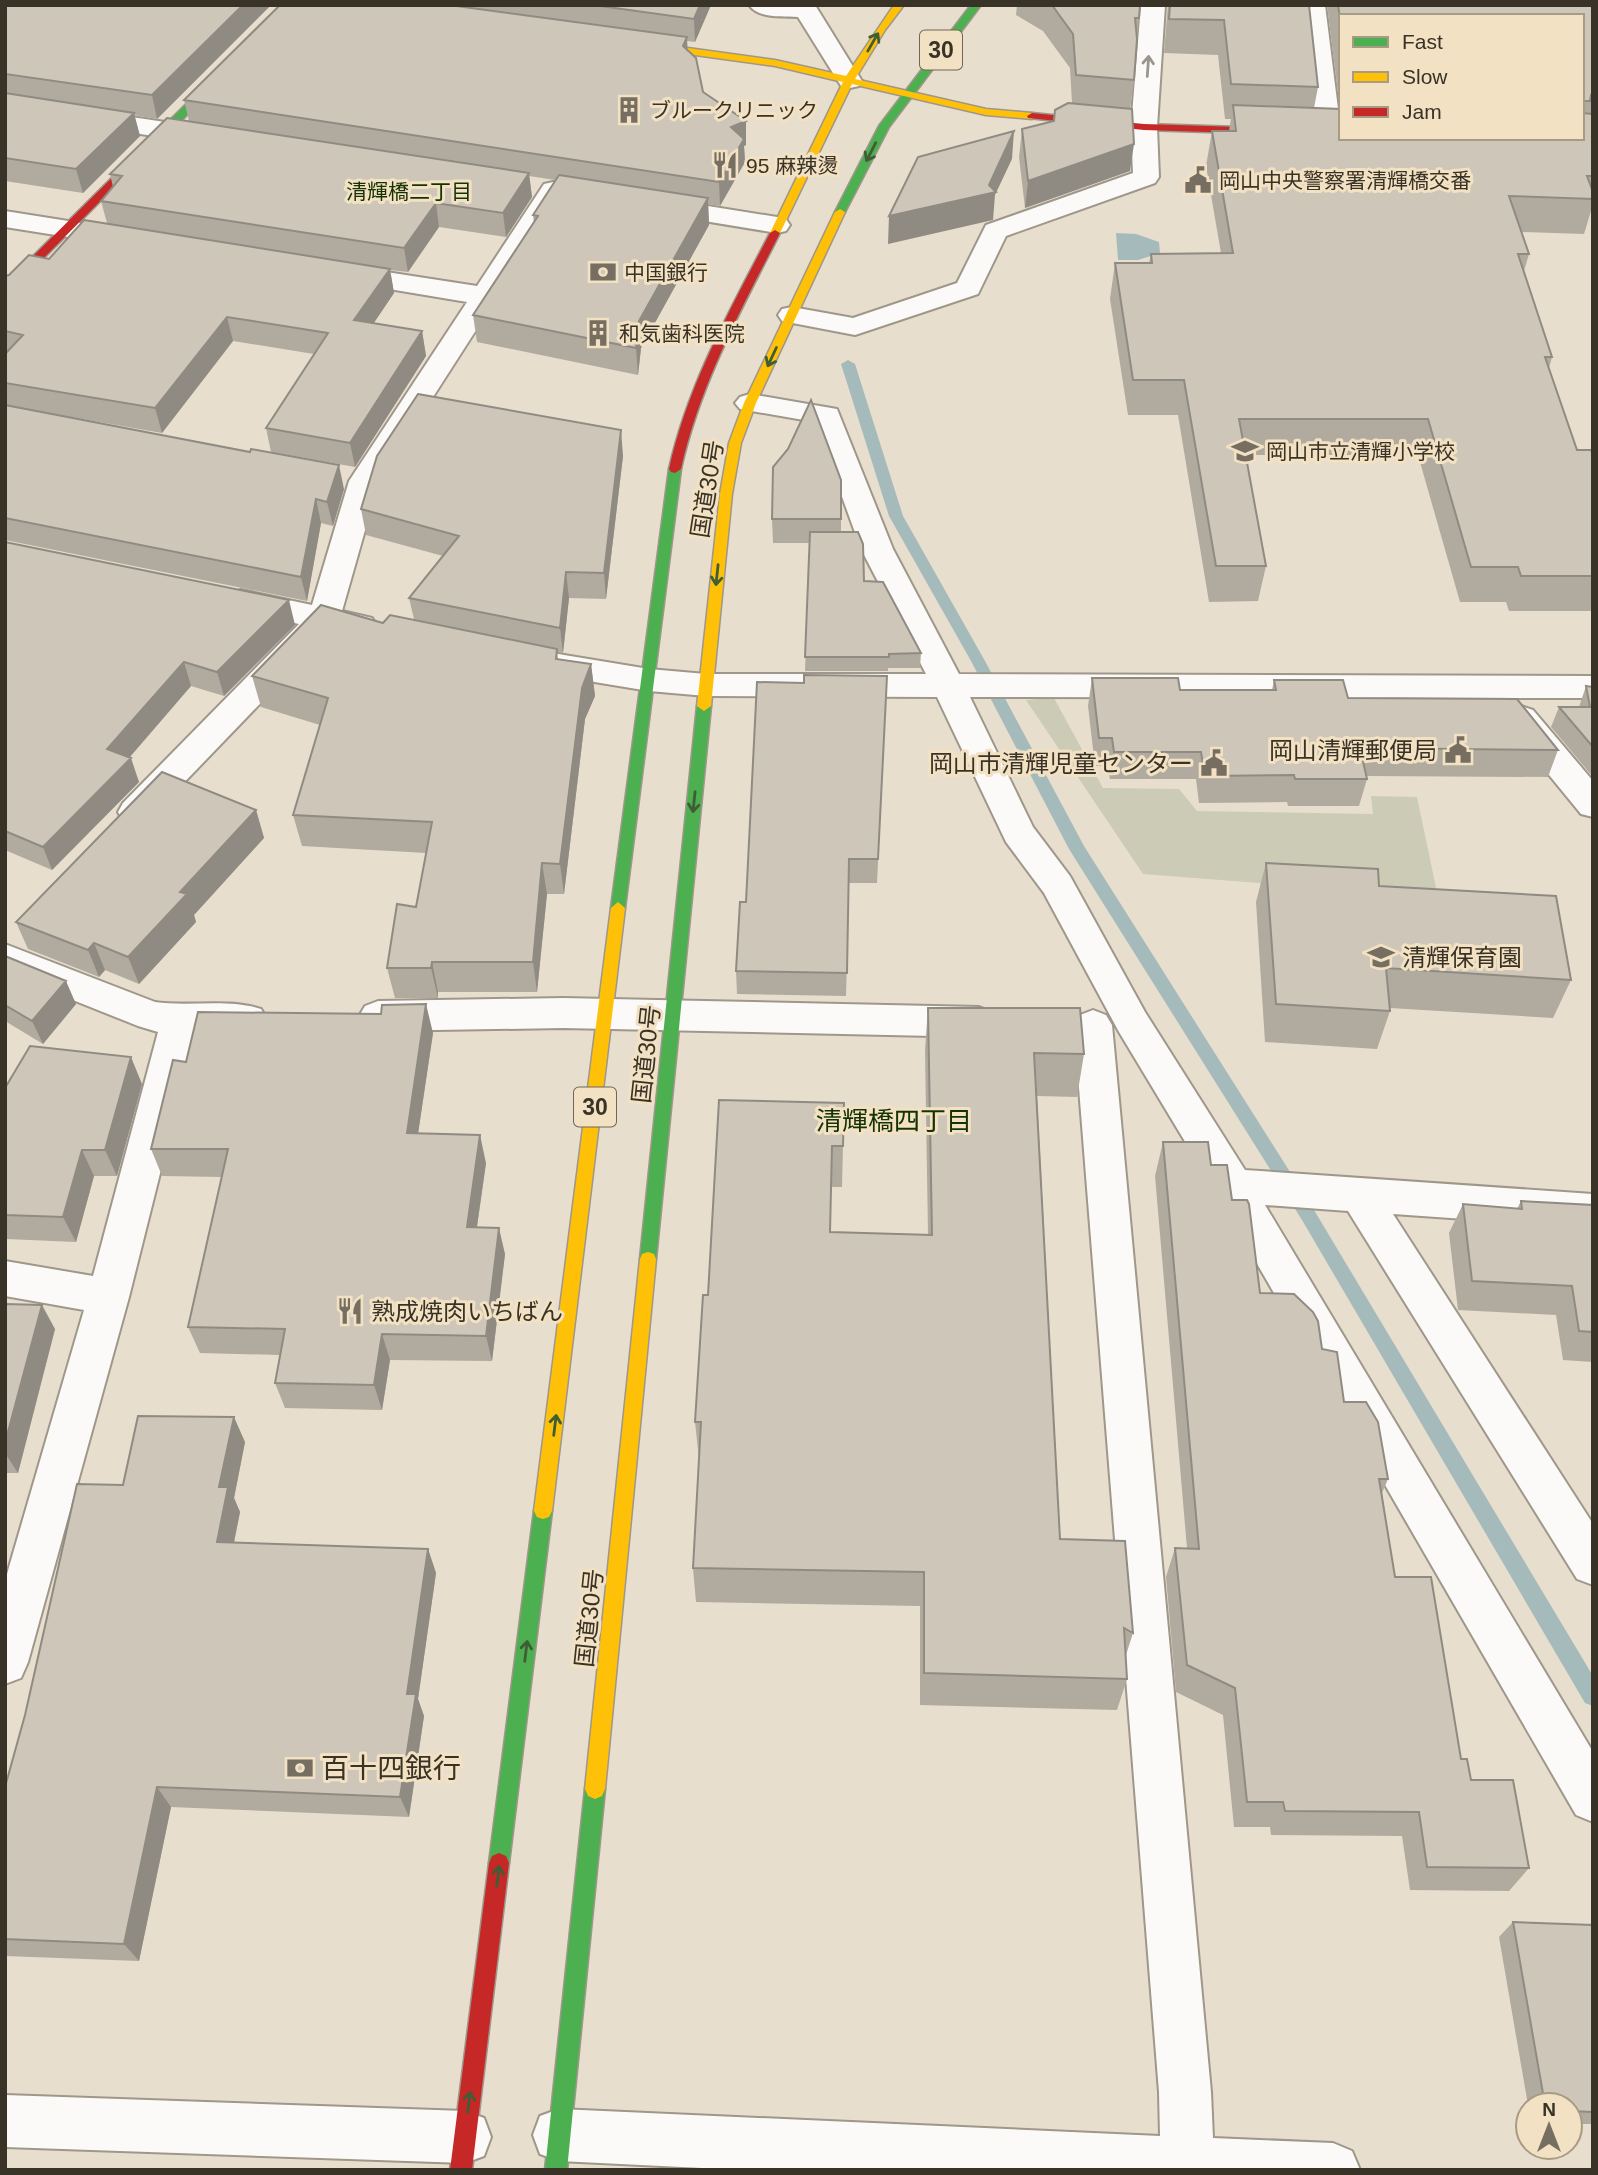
<svg xmlns="http://www.w3.org/2000/svg" width="1598" height="2175" viewBox="0 0 1598 2175" font-family="Arial,'Noto Sans JP',sans-serif">
  <style>
    .green { fill: #cccbb5 }
    .water { fill: #a5bbbb }
    .lines { fill: none; stroke-linecap: round; stroke-linejoin: round }
    .stream { fill: #a5bbbb; fill-rule: evenodd }
    .street-casing { stroke: #9e978a; stroke-width: 4 }
    .fast-casing { stroke: #9e978a; stroke-width: 3 }
    .slow-casing { stroke: #9e978a; stroke-width: 3 }
    .jam-casing { stroke: #9e978a; stroke-width: 3 }
    .street { fill: #fcfaf8; fill-rule: evenodd }
    .fast { fill: #4caf50; fill-rule: evenodd }
    .slow { fill: #ffc107; fill-rule: evenodd }
    .jam { fill: #c62828; fill-rule: evenodd }
    .wall { fill: #b1aa9f; fill-rule: evenodd }
    .shaded-wall { fill: #908b82 }
    .building { fill: #cec6b9; stroke: #908b82; stroke-width: 2 }
    .oneway { stroke: #405e35 }
    .oneway2 { stroke: #9a968f }
    .labels { text-anchor: middle; dominant-baseline: central; stroke-width: 6; stroke-linejoin: round; paint-order: stroke }
    .far-poi-label { font-size: 21px; fill: #393226; stroke: #f2e1c3; text-anchor: start }
    .far-neighbourhood-label { font-size: 21px; fill: #153203; stroke: #f2e1c3 }
    .shield { fill: #f2e1c3; stroke: #706655; stroke-width: 2 }
    .shield-label { font-size: 23px; font-weight: bold; fill: #393226 }
    .street-label { font-size: 24px; fill: #393226; stroke: #f2e1c3 }
    .poi-label { font-size: 24px; fill: #393226; stroke: #f2e1c3; text-anchor: end }
    .neighbourhood-label { font-size: 26px; fill: #153203; stroke: #f2e1c3 }
    .near-poi-label { font-size: 28px; fill: #393226; stroke: #f2e1c3; text-anchor: start }
  </style>
  <rect width="100%" height="100%" fill="#e8dece"/>
  <path class="green" d="M1054 698 1103 788 1179 789 1197 811 1373 814 1371 796 1417 797 1438 897 1143 874 1026 700Z"/>
  <path class="water" d="M1116 233 1136 234 1159 242 1160 253 1138 260H1118Z"/>
  <g class="lines">
    <path class="stream" d="M848 360 855 364 903 516 985 661 1084 846 1314 1210 1593 1676V1706L1585 1703 1302 1220 1069 849 971 661 889 516 841 364Z"/>
    <defs>
      <path id="street" d="M749 5H815L862 81 859 86 850 88 841 86 798 17C783 16 759 19 749 5Z
        M1141 5H1165L1157 127 1159 177 1155 183 1006 236 978 294 855 335 782 321 778 315 782 309 792 307 853 318 957 283 986 225 1133 173 1131 127Z
        M1301 5H1325L1341 133 1337 138 1328 141 1319 138 1315 133Z
        M5 98 205 128 214 131 218 136 214 141 205 144 5 113Z
        M553 182 562 184 566 190 379 481 342 611 372 618 377 626 372 634 361 637 331 630 147 821 135 825 123 821 118 812 123 803 299 624 230 608 225 601 230 594 241 590 312 605 349 481 467 302 341 281 331 279 327 273 331 267 341 265 477 286 544 184Z
        M658 198 777 217 786 219 790 225 786 231 777 233 649 212 645 206 649 200Z
        M5 211 106 227 116 229 119 235 116 241 106 243 5 227Z
        M750 394 837 409 893 549 959 674 1593 676V698L970 697 1033 827 1070 876 1145 1012 1245 1170 1593 1194V1228L1393 1214 1593 1524V1585L1577 1579 1348 1211 1265 1205 1593 1752V1822L1576 1815 1219 1198 1119 1032 1044 893 1006 842 937 697 706 696 649 691 540 673 528 670 524 662 528 654 540 651 649 669 706 674H926L861 549 815 422 740 409 735 403 740 397Z
        M1521 706 1533 710 1593 781V817L1581 814 1509 726 1504 718 1509 710Z
        M5 944 155 1002C189 1007 228 998 261 1009L267 1019 261 1029 248 1034H195L129 1297 28 1662 21 1678 5 1684V1581L84 1310 5 1296V1261L93 1276 158 1032 138 1026 5 973Z
        M563 998 979 1007 992 1012 998 1022 992 1032 979 1037 563 1028 378 1031 365 1026 359 1016 365 1006 378 1001Z
        M1093 1010 1106 1015 1112 1025 1211 2092 1213 2138 1333 2143 1352 2151 1360 2170H743L559 2161 540 2154 533 2135 540 2116 559 2109 1160 2136 1159 2092 1074 1025 1080 1015Z
        M5 2095 465 2111 484 2118 491 2137 484 2156 465 2163 5 2147Z"/>
      <path id="fast" d="M282 5H292L277 24 168 134H160V130L271 20Z
        M971 5H981L889 127 845 212 836 214 835 212 879 126Z
        M675 465 681 469 625 908 618 914 611 908 669 469Z
        M704 701 711 706 656 1259 654 1264 648 1266 642 1264 640 1259 697 706Z
        M543 1503 549 1505 552 1511 509 1863 506 1870 499 1873 492 1870 489 1863 534 1511 537 1505Z
        M595 1779 602 1782 605 1789 567 2170H545L585 1789 588 1782Z"/>
      <path id="slow" d="M894 5H904L885 30 855 79 986 109 1032 113 1037 116 1032 119 986 115 852 84 780 233 775 236 770 233 843 82 775 66 637 47 632 44 637 41 775 60 846 76Z
        M840 209 845 212 756 403 741 443 732 494 711 706 704 711 697 706 720 494 729 443 744 403 835 212Z
        M618 902 625 908 552 1511 549 1517 543 1519 537 1517 534 1511 611 908Z
        M648 1252 654 1254 656 1259 605 1789 602 1796 595 1799 588 1796 585 1789 640 1259 642 1254Z"/>
      <path id="jam" d="M1032 113 1144 124 1341 130V136L1144 130 1028 118 1027 116Z
        M160 130 169 132 9 293 5 294V284Z
        M775 230 780 233C741 310 700 384 681 469L675 473 671 472 669 469C688 384 730 310 770 233Z
        M499 1853 506 1856 509 1863 472 2170H450L489 1863 492 1856Z"/>
    </defs>
    <use href="#street" class="street-casing"/>
    <use href="#fast" class="fast-casing"/>
    <use href="#slow" class="slow-casing"/>
    <use href="#jam" class="jam-casing"/>
    <use href="#street" class="street"/>
    <use href="#fast" class="fast"/>
    <use href="#slow" class="slow"/>
    <use href="#jam" class="jam"/>
  </g>
  <path class="wall" d="M5 5H271L157 119 134 115 140 136 83 193 5 181Z
    M280 5H711L695 42 687 41V50L703 92 746 145 744 146 745 162 720 206 708 204 709 225 641 348 638 375 477 342 473 315 534 223 533 215 555 180 529 176 532 197 506 237 439 227 408 272 390 270 394 293 373 324 422 331 426 356 355 467 271 452 266 428 314 354 233 341 162 433 19 408 344 489 333 526 321 523 307 601 5 540V276L49 259 107 223 101 201 113 187 110 174 189 121 184 100Z
    M1017 5H1140L1134 80 1130 109V171L1025 208 1019 157 1022 129 1053 122 1055 110 1072 103 1070 68 1043 31 1016 15Z
    M1168 5H1309L1318 87 1314 108 1340 109 1327 5H1593V211H1591L1584 234 1521 232 1529 254 1524 271 1552 357 1549 368 1577 450 1593 455V611H1509L1506 602H1460L1418 455H1245L1266 566 1258 601 1209 602 1178 415H1128L1110 299 1115 263H1149L1151 254 1221 253 1206 166 1212 131H1229L1231 119H1225L1218 55 1164 53ZM1341 16H1582V138H1341Z
    M623 456 606 599 569 598 563 653 557 652 558 660 591 664 595 696 585 719 564 894H547L537 992H438V998H395L387 968 416 907 426 853 302 846 293 815 320 725 261 707 252 676 383 623 414 619 409 598 443 556 366 535 361 509Z
    M841 480V532L864 581 921 653 920 668H888V671H805L810 543H773L772 519Z
    M5 542 295 625 224 696 191 686 129 758 139 782 52 870 5 850Z
    M887 676 877 883H849L846 996 737 994 736 971 746 902 804 683Z
    M1092 678 1180 690H1272L1274 680 1558 750 1548 777 1366 776 1367 779 1359 806H1288L1287 802 1199 803 1196 779H1110L1107 766H1095L1088 706Z
    M1586 686 1593 687V777L1551 727 1559 707H1579Z
    M256 810 264 838 194 915 196 922 139 984 105 970 99 977 28 949 16 922Z
    M1266 863 1379 886 1571 980 1553 1018 1390 1008V1011L1377 1049 1265 1042 1256 902Z
    M5 956 76 1004 43 1044 5 1021Z
    M928 1008 1084 1054 1077 1097 1037 1096 1060 1539 1133 1633 1126 1655 1127 1679 1117 1710 920 1705V1606L696 1602 693 1568 699 1459 695 1422 708 1295 844 1103 842 1187H831L830 1232 928 1235 925 1050Z
    M433 1033 418 1133 486 1163 477 1227 505 1254 492 1361 390 1360 382 1410 285 1408 275 1383 280 1355 200 1353 188 1327 222 1177 162 1176 151 1149 186 1062Z
    M142 1084 117 1176H94L76 1242 6 1239 5 1088Z
    M1163 1142 1211 1165 1232 1200 1260 1293 1322 1349 1344 1402 1388 1479 1382 1493 1395 1577 1461 1759 1471 1780 1529 1868 1509 1891 1410 1890 1402 1836 1271 1835 1270 1827H1234L1223 1715 1176 1692 1166 1577 1175 1548H1187L1155 1176Z
    M1521 1201 1593 1205V1362L1563 1360 1556 1315 1458 1310 1449 1233 1463 1204 1517 1209Z
    M5 1304 55 1329 18 1473H5Z
    M245 1442 234 1498 240 1512 234 1543 428 1549 436 1573 418 1699 424 1716 409 1817 171 1807 139 1961 5 1956V1787L25 1715 123 1485Z
    M1513 1922 1593 1925V2124H1570V2105H1528L1499 1937Z"/>
  <path class="shaded-wall" d="M243 5H271L157 119 152 95Z
    M700 5H711L695 42 694 19Z
    M687 37 688 61 683 46Z
    M134 113 140 136 83 193 76 169Z
    M746 121V145L744 146 745 162 720 206 719 182 731 127Z
    M1014 131 1012 159 995 195 993 220 888 244 889 216 989 185Z
    M1134 144 1130 171 1025 208 1028 181Z
    M529 173 532 197 506 237 503 213Z
    M708 198 709 225 641 348 638 375 636 348 639 321Z
    M436 203 439 227 408 272 404 248Z
    M390 269 394 293 359 345 354 320Z
    M227 317 233 341 162 433 155 408Z
    M422 331 426 356 355 467 350 443Z
    M621 430 623 456 606 599 604 573Z
    M339 465 344 489 333 526 327 502Z
    M316 499 321 523 307 601 301 577Z
    M566 572 569 598 563 653 560 628Z
    M289 600 295 625 224 696 217 672Z
    M184 662 191 686 116 773 107 749Z
    M591 664 595 696 585 719 564 894 560 864 582 688Z
    M131 758 139 782 52 870 43 847Z
    M256 810 264 838 194 915 196 922 139 984 128 957 180 892Z
    M542 863 547 894 537 992 533 962Z
    M94 943 105 970 99 977 88 950Z
    M432 962 438 992V998L431 968Z
    M66 981 76 1004 43 1044 32 1021Z
    M426 1004 433 1033 414 1161 407 1133Z
    M131 1057 142 1084 117 1176 105 1150Z
    M480 1135 486 1163 473 1254 467 1227Z
    M82 1150 94 1176 76 1242 63 1217Z
    M499 1228 505 1254 492 1361 486 1336Z
    M42 1305 55 1329 18 1473 5 1453V1443Z
    M382 1334 390 1360 382 1410 374 1385Z
    M234 1417 245 1442 234 1498 240 1512 229 1566 217 1542 219 1487Z
    M428 1549 436 1573 418 1699 424 1716 409 1817 400 1797 407 1694Z
    M157 1787 171 1807 139 1961 124 1944Z"/>
  <path class="building" d="M5 5H243L152 95 5 74Z
    M280 5H449L687 37 683 46 696 58 703 92 746 121 731 127 744 139 719 182 184 100Z
    M593 5H700L694 19Z
    M1052 5H1140L1139 18H1135L1137 39 1134 80 1076 75 1073 34Z
    M1170 5H1309L1318 87 1231 84 1224 20 1169 19Z
    M1338 5H1593V95H1591L1590 101H1582V16H1341V24Z
    M5 93 134 113 76 169 5 158Z
    M1068 103 1132 109 1134 144 1028 181 1022 129 1054 121 1055 110Z
    M1233 105 1341 109V138H1582V113L1593 114V176H1587L1593 192V199L1509 196 1529 254H1518L1552 357H1545L1577 450H1591L1593 455V576H1521L1518 567H1471L1428 419H1239L1266 566H1216L1184 380H1133L1115 263H1152L1151 254 1233 253 1212 131H1236Z
    M167 118 529 173 503 213 436 203 404 248 101 201 122 176 110 174Z
    M1014 131 989 185 996 192 889 216 918 157Z
    M559 175 708 198 639 321 636 348 473 315 538 216 533 215Z
    M84 220 390 269 354 320 422 331 350 443 266 428 328 333 227 317 155 408 5 383V354L23 335 5 331V276L9 275 29 255 49 259Z
    M418 394 621 430 604 573 566 572 560 628 409 598 459 536 361 509 377 456Z
    M811 400 841 480V519H772L773 467 788 449Z
    M5 405 250 452 251 449 339 465 327 502 316 499 301 577 5 518Z
    M810 532H858L863 544 864 581 883 582 921 653 889 654V657H805Z
    M5 542 289 600 217 672 184 662 107 749 131 758 43 847 5 831Z
    M321 605 383 623 390 615 557 649 556 659 591 664 582 688 560 864 542 863 533 962H432L431 968H387L397 904 416 907 432 822 293 815 328 698 252 676Z
    M804 675 887 676 878 859H849L847 973 736 971 740 902H746L757 682 804 683Z
    M1092 678H1178L1180 690H1276L1274 680H1343L1348 698 1517 699 1558 750 1360 748 1367 779H1295L1294 775 1205 776 1201 752H1114L1112 738H1099Z
    M1586 686 1593 687V747L1559 707H1590Z
    M162 772 256 810 180 892 187 894 128 957 94 943 88 950 16 922Z
    M1266 863 1378 869 1379 886 1556 896 1571 980 1386 968 1390 1011 1276 1004Z
    M5 956 66 981 32 1021 5 1005Z
    M426 1004 407 1133 480 1135 467 1227 499 1228 486 1336 382 1334 374 1385 275 1383 285 1329 188 1327 228 1149H151L173 1060 186 1062 198 1012 381 1014 382 1005Z
    M928 1008H1080L1084 1054 1034 1053 1060 1539 1125 1541 1133 1633 1124 1628 1127 1679 924 1673V1572L693 1568 701 1422H695L703 1295H708L719 1100 844 1103 843 1146H832L830 1232 932 1235Z
    M30 1046 131 1057 105 1150H82L63 1217 5 1215V1088Z
    M1163 1142H1208L1211 1165H1227L1232 1200H1247L1249 1204 1260 1293 1294 1294 1313 1312 1318 1321 1322 1349 1337 1352 1344 1402H1366L1378 1422 1388 1479H1379L1395 1577H1431L1461 1759H1467L1471 1780H1513L1529 1868 1427 1867 1419 1812 1285 1811 1283 1802H1247L1235 1688 1187 1665 1175 1548 1199 1549Z
    M1521 1201 1593 1205V1332L1579 1331 1572 1286 1472 1281 1463 1204 1522 1209Z
    M5 1304 42 1305 5 1443Z
    M138 1416 234 1417 219 1487H228L217 1542 428 1549 407 1694H416L400 1797 157 1787 124 1944 5 1939V1787L25 1715 77 1484 123 1485Z
    M1513 1922 1593 1925V2112L1570 2111V2105H1545Z"/>
  <defs><path id="oneway-shaft" d="M-6 0H5M1.5-3L5.5 0L1.5 3" fill="none" stroke-width="1.6" stroke-linecap="round" stroke-linejoin="round" transform="scale(1.75)"/></defs>
  <g class="oneway">
    <use href="#oneway-shaft" transform="translate(873 42) rotate(-60)"/>
    <use href="#oneway-shaft" transform="translate(871 152) rotate(117)"/>
    <use href="#oneway-shaft" transform="translate(772 357) rotate(115)"/>
    <use href="#oneway-shaft" transform="translate(717 575) rotate(96)"/>
    <use href="#oneway-shaft" transform="translate(694 802) rotate(96)"/>
    <use href="#oneway-shaft" transform="translate(555 1425) rotate(-83)"/>
    <use href="#oneway-shaft" transform="translate(526 1651) rotate(-83)"/>
    <use href="#oneway-shaft" transform="translate(498 1876) rotate(-83)"/>
    <use href="#oneway-shaft" transform="translate(469 2102) rotate(-83)"/>
  </g>
  <use class="oneway2" href="#oneway-shaft" transform="translate(1148 66) rotate(-86)"/>
  <defs>
    <symbol id="building-bare" viewBox="-9 -9 18 18"><path d="M-4-6H4V6H1V3H-1V6H-4ZM-2.5-4.3h1.7v1.8h-1.7ZM.8-4.3h1.7v1.8H.8ZM-2.5-1h1.7V.8h-1.7ZM.8-1h1.7V.8H.8Z" fill="#766e61" stroke="#f2e1c3" stroke-width="2.5" paint-order="stroke"/></symbol>
    <symbol id="restaurant-bare" viewBox="-9 -9 18 18"><path d="M-5-6h1v4h1v-4h1v4h1v-4h1v5L-1.5 .5V6h-2V.5L-5-1ZM5-6V6H3V1.5H1.5Q1.5-4 5-6Z" fill="#766e61" stroke="#f2e1c3" stroke-width="2.5" paint-order="stroke"/></symbol>
    <symbol id="civic-bare" viewBox="-9 -9 18 18"><path d="M-.6-6.5H3V-4.5H.6V-3L4-1V1h2V6H-6V1h2V-1L-.6-3ZM-1.2 2.5V6h2.4V2.5Z" fill="#766e61" stroke="#f2e1c3" stroke-width="2.5" paint-order="stroke"/></symbol>
    <symbol id="bank-bare" viewBox="-9 -9 18 18"><path d="M-6-4H6V4H-6ZM0-2.3a2.3 2.3 0 1 0 0 4.6a2.3 2.3 0 1 0 0-4.6Z" fill="#766e61" stroke="#f2e1c3" stroke-width="2.5" paint-order="stroke"/></symbol>
    <symbol id="school-bare" viewBox="-9 -9 18 18"><path d="M0-5L7-2L0 1L-7-2ZM-4 1L0 2.5L4 1V4Q0 6-4 4Z" fill="#766e61" stroke="#f2e1c3" stroke-width="2.5" paint-order="stroke"/></symbol>
  </defs>
  <g fill-rule="evenodd">
    <use href="#building-bare" x="610" y="91" width="38" height="38"/>
    <use href="#restaurant-bare" x="706" y="146" width="38" height="38"/>
    <use href="#civic-bare" x="1179" y="161" width="38" height="38"/>
    <use href="#bank-bare" x="584" y="253" width="38" height="38"/>
    <use href="#building-bare" x="579" y="314" width="38" height="38"/>
    <use href="#school-bare" x="1226" y="432" width="38" height="38"/>
    <use href="#civic-bare" x="1439" y="731" width="38" height="38"/>
    <use href="#civic-bare" x="1195" y="744" width="38" height="38"/>
    <use href="#school-bare" x="1362" y="938" width="38" height="38"/>
    <use href="#restaurant-bare" x="331" y="1292" width="38" height="38"/>
    <use href="#bank-bare" x="281" y="1749" width="38" height="38"/>
  </g>
  <g class="labels">
    <g class="far-poi-label">
      <text x="650" y="110">ブルークリニック</text>
      <text x="746" y="165">95 麻辣燙</text>
      <text x="1219" y="180">岡山中央警察署清輝橋交番</text>
      <text x="624" y="272">中国銀行</text>
      <text x="619" y="333">和気歯科医院</text>
      <text x="1266" y="451">岡山市立清輝小学校</text>
    </g>
    <g class="far-neighbourhood-label">
      <text x="409" y="191">清輝橋二丁目</text>
    </g>
    <g class="shield">
      <rect x="920" y="30.5" width="42" height="39" rx="5"/>
      <rect x="574" y="1087.5" width="42" height="39" rx="5"/>
    </g>
    <g class="shield-label">
      <text x="941" y="50">30</text>
      <text x="595" y="1107">30</text>
    </g>
    <g class="street-label">
      <text transform="translate(707 489) rotate(-81)">国道30号</text>
      <text transform="translate(646 1054) rotate(-84)">国道30号</text>
      <text transform="translate(589 1618) rotate(-84)">国道30号</text>
    </g>
    <g class="poi-label">
      <text x="1437" y="750">岡山清輝郵便局</text>
      <text x="1193" y="763">岡山市清輝児童センター</text>
      <text x="1402" y="957" text-anchor="start">清輝保育園</text>
      <text x="371" y="1311" text-anchor="start">熟成焼肉いちばん</text>
    </g>
    <g class="neighbourhood-label">
      <text x="894" y="1121">清輝橋四丁目</text>
    </g>
    <g class="near-poi-label">
      <text x="321" y="1768">百十四銀行</text>
    </g>
  </g>
  <rect width="1598" height="2175" fill="none" stroke="#393226" stroke-width="14"/>
  <rect x="1339" y="14" width="245" height="126" fill="#f2e1c3" stroke="#a89b84" stroke-width="2"/>
  <rect x="1353" y="37" width="35" height="10" fill="#4caf50" stroke="#a89b84" stroke-width="2"/>
  <text x="1402" y="49" font-size="21" fill="#393226">Fast</text>
  <rect x="1353" y="72" width="35" height="10" fill="#ffc107" stroke="#a89b84" stroke-width="2"/>
  <text x="1402" y="84" font-size="21" fill="#393226">Slow</text>
  <rect x="1353" y="107" width="35" height="10" fill="#c62828" stroke="#a89b84" stroke-width="2"/>
  <text x="1402" y="119" font-size="21" fill="#393226">Jam</text>
  <g transform="translate(1549 2126)"><circle r="33" fill="#f2e1c3" stroke="#a89b84" stroke-width="2"/>
  <path d="M0-5L12 26L0 18L-12 26Z" fill="#766e61"/>
  <text y="-10" font-size="19" font-weight="bold" text-anchor="middle" fill="#393226">N</text>
  </g>
</svg>
